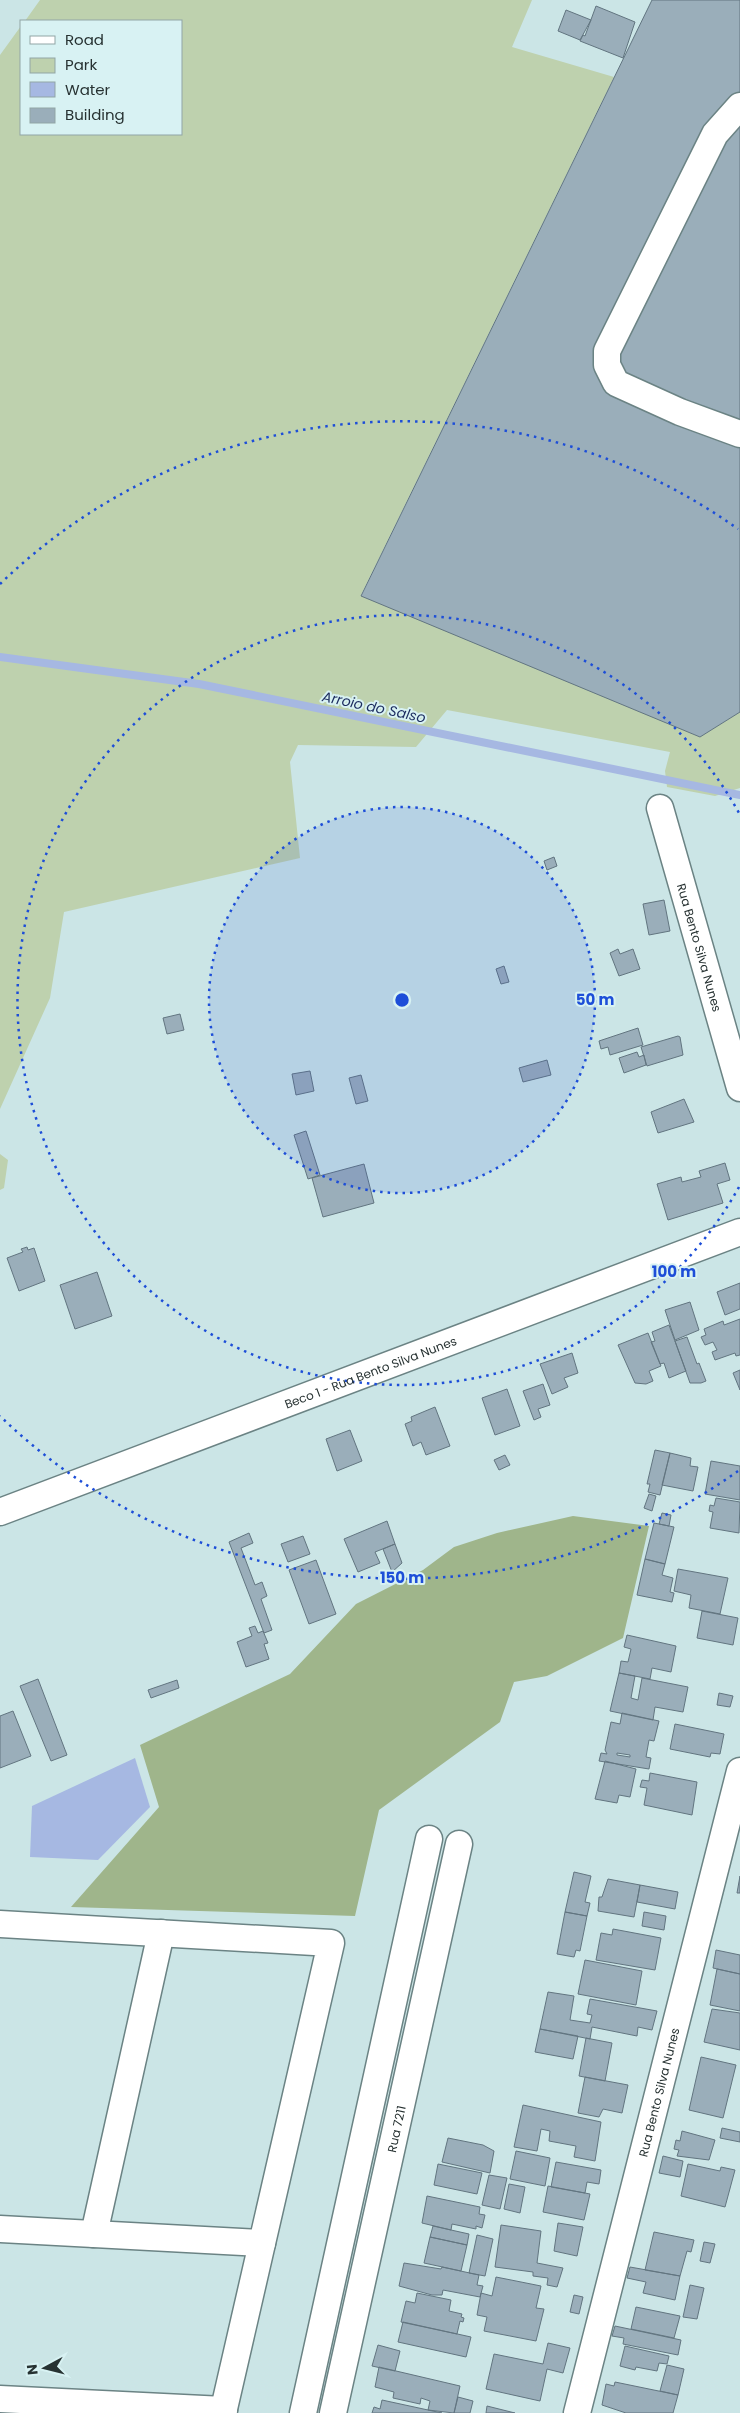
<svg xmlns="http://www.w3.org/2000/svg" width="740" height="2413" viewBox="0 0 740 2413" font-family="Poppins,sans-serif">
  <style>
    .green { fill: #bed1ae }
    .forest { fill: #9fb58b }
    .water { fill: #a6b8e2 }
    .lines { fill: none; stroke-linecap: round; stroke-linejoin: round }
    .stream { stroke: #a6b8e2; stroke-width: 8 }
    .building { fill: #9aaeba; stroke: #627580; fill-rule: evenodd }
    .minor-casing { stroke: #6b8384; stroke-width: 29 }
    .minor { stroke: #fff; stroke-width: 26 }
    .ring { fill: none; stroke: #1d4ed8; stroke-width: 2.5; stroke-dasharray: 2.5 5 }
    .labels { text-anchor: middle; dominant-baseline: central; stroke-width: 4; stroke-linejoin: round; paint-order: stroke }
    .street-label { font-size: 12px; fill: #273232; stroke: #d8f2f3 }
    .water-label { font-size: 14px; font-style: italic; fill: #1c2c5f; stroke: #d8f2f3 }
    .centre { fill: #1d4ed8; stroke: #d8f2f3; stroke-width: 2.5 }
    .ring-label { font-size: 15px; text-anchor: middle; font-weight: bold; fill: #1d4ed8; stroke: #d8f2f3; stroke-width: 4; stroke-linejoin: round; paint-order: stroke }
  </style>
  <rect width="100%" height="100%" fill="#cbe5e6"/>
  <path class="green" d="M40 0H532L512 47 614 77 361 595 700 737 740 712V788L715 796 667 787 665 771 670 752 447 710 416 747 298 745 290 762 300 858 64 912 50 998 0 1109V55L21 26V134H181V21H25Z
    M0 1154 8 1160 4 1188 0 1190Z"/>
  <path class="forest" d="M573 1516 649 1526 623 1638 547 1676 514 1682 500 1722 379 1810 355 1916 71 1907 159 1807 140 1745 290 1674 356 1604 423 1570 454 1547 497 1533Z"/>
  <path class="water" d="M135 1758 150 1807 98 1860 30 1857 32 1806Z"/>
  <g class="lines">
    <path class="stream" d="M0 657 199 684 740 795"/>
  </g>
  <path class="building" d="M652 0H740V712L700 737 361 596Z
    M596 6 635 22 623 58 580 41 583 35 585 36Z
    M566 10 591 20 580 40 558 31Z
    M554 857 557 866 547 870 544 861Z
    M664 900 670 931 649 935 643 904Z
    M618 949 620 954 633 949 640 969 619 976 610 953Z
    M504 966 509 982 501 984 496 969Z
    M180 1014 184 1030 167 1034 163 1018Z
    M638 1028 643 1045 610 1055 608 1047 601 1049 599 1041Z
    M678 1036 680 1037 683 1055 647 1066 641 1047Z
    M637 1052 639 1057 644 1055 646 1065 624 1073 619 1058Z
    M547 1060 551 1075 523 1082 519 1068Z
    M310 1071 314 1091 296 1095 292 1074Z
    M361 1075 368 1101 356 1104 349 1078Z
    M684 1099 694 1122 658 1133 651 1112Z
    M306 1131 320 1175 308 1179 294 1135Z
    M725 1163 730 1180 717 1184 723 1203 668 1220 657 1184 681 1177 682 1182 701 1177 699 1171Z
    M364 1164 374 1203 323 1217 312 1178Z
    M27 1247 28 1250 34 1248 45 1281 19 1291 7 1258 23 1252 21 1249Z
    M97 1272 112 1316 75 1329 60 1285Z
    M740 1283V1309L725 1315 717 1292Z
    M690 1302 699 1330 675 1340 665 1310Z
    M740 1319V1355L736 1356 735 1353 715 1360 712 1352 717 1350 713 1342 705 1345 701 1337 706 1335 704 1329 723 1321 724 1325Z
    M669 1325 686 1371 669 1378 664 1363 660 1364 651 1342 655 1341 652 1332Z
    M648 1333 661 1366 649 1371 653 1381 646 1384 635 1383 618 1345Z
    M687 1337 697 1364 699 1363 706 1381 701 1383H690L675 1341Z
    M572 1353 578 1373 564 1378 568 1387 552 1394 540 1364Z
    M740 1370V1390L733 1373Z
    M543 1384 550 1405 538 1409 541 1417 534 1420 523 1391Z
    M507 1389 520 1426 495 1435 482 1398Z
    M435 1407 450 1446 426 1455 421 1442 413 1446 405 1424 412 1421 411 1417Z
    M350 1430 362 1461 337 1471 326 1439Z
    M655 1450 670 1453 660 1495 648 1492 650 1484H647Z
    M670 1453 691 1458 690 1466 698 1467 693 1491 662 1485Z
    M505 1455 510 1465 499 1470 494 1460Z
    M711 1461 740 1466V1500L705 1494Z
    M649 1494 656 1496 652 1511 644 1508Z
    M716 1498 740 1502 739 1533 710 1528 713 1512 709 1511 710 1505 714 1506Z
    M662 1513 671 1515 669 1526 659 1524Z
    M387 1521 395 1544 375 1552 380 1563 358 1572 344 1539Z
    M654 1523 674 1527 665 1564 645 1559Z
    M249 1533 253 1543 241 1548 255 1585 262 1582 267 1596 261 1599 272 1630 264 1633 229 1542Z
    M303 1536 310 1554 288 1562 281 1544Z
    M395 1544 402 1563 392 1572 383 1549Z
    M645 1559 665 1564 662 1575 673 1578 670 1592 674 1593 672 1602 637 1595Z
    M316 1560 336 1614 309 1624 289 1570Z
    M678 1569 728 1578 720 1614 689 1608 691 1595 674 1591Z
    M702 1611 738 1618 733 1645 697 1638Z
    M255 1626 258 1633 263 1631 268 1643 264 1644 269 1659 246 1667 237 1642 252 1636 249 1628Z
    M627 1635 676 1646 671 1672 652 1668 650 1679 619 1673 621 1661 628 1662 631 1649 624 1647Z
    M619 1673 635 1676 631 1698 638 1700 642 1678 688 1687 683 1712 655 1707 653 1720 610 1711Z
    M38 1679 67 1755 51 1761 20 1686Z
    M177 1680 179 1688 151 1698 148 1690Z
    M719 1693 733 1696 730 1707 717 1705Z
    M13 1711 31 1756 0 1768V1716Z
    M622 1713 659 1721 654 1741 649 1740 646 1757 651 1758 649 1769 599 1761 601 1753 607 1754 605 1750 611 1722 620 1724ZM617 1753 630 1755V1757L617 1755Z
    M675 1724 724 1734 720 1754 711 1753 710 1757 670 1749Z
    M605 1761 636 1769 630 1797 619 1795 617 1803 595 1799Z
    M650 1773 697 1782 692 1815 644 1805 647 1788 640 1787 642 1780 649 1781Z
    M574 1872 591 1876 585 1902 590 1903 587 1916 565 1912Z
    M740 1876V1893H737Z
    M608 1879 640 1885 634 1917 598 1911 599 1897H602Z
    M640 1885 678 1892 675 1909 637 1902Z
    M565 1912 587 1916 580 1951 576 1950 574 1957 557 1954Z
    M644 1912 666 1916 664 1930 642 1926Z
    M613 1929 661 1938 655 1970 596 1960 601 1933 612 1935Z
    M716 1950 740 1955V1974L713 1968Z
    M585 1960 642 1971 636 2005 578 1994Z
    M717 1969 740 1974V2011L710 2005Z
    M548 1992 574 1996 570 2020 590 2023 592 2015 587 2014 590 1999 657 2011 652 2030 638 2027 637 2036 592 2027 590 2039 540 2029Z
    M712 2009 740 2013V2050L704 2042Z
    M540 2029 578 2036 573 2059 535 2052Z
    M586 2038 612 2043 605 2081 579 2076Z
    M701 2057 736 2065 723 2118 689 2110Z
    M585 2077 628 2085 622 2113 603 2109 599 2117 578 2113Z
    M523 2105 601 2122 595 2161 574 2157 576 2146 549 2141 550 2131 541 2129 537 2151 514 2147Z
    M722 2128 740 2132V2142L720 2138Z
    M682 2131 715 2140 709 2160 677 2156 679 2150 674 2149 676 2140 680 2141Z
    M448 2138 483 2145 494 2151 490 2173 442 2162Z
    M516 2151 550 2158 545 2186 510 2179Z
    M663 2156 683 2161 680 2177 659 2173Z
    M556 2162 601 2170 599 2184 587 2182 585 2193 551 2187Z
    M438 2164 482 2173 477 2194 434 2185Z
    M688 2164 720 2171 721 2167 735 2170 725 2207 681 2196Z
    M489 2175 507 2178 500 2209 482 2205Z
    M509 2184 525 2187 520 2213 504 2209Z
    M548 2186 590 2194 584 2220 543 2212Z
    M427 2196 480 2207 479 2214 485 2215 482 2228 476 2226V2229L452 2224 451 2230 422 2223Z
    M558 2223 583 2227 577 2256 554 2251Z
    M501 2225 541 2231 537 2263 563 2268 557 2287 547 2285 548 2278 533 2276V2272L495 2267Z
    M433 2226 469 2234 467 2245 430 2237Z
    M654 2232 694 2240 691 2252 687 2251 680 2276 645 2270Z
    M477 2235 493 2239 485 2276 469 2273Z
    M430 2237 467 2245 461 2271 424 2263Z
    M704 2242 715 2244 710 2263 700 2261Z
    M404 2263 441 2269 442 2267 479 2275 477 2285 483 2286 480 2297 443 2290 442 2295H432L399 2286Z
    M630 2267 680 2276 675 2300 643 2293 646 2282 627 2278Z
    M496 2277 541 2286 536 2308 544 2309 536 2341 484 2331 487 2317 477 2315 481 2293 492 2296Z
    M690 2285 704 2288 697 2319 683 2317Z
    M417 2293 451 2300 449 2311 462 2314 461 2317 464 2318 463 2322 460 2321 457 2334 401 2322 406 2301 415 2303Z
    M574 2295 583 2297 579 2314 570 2312Z
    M636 2307 680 2316 674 2338 631 2329Z
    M403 2322 471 2337 466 2357 398 2342Z
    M615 2326 681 2340 678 2355 623 2344 624 2338 612 2336Z
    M548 2343 570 2348 563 2373 547 2369 540 2401 486 2389 494 2354 543 2364Z
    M378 2345 400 2351 395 2371 372 2366Z
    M625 2346 669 2356 667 2364 659 2363 657 2371 636 2367 635 2370 620 2366Z
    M667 2365 684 2369 678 2395 660 2391Z
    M379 2367 460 2386 454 2413 428 2410 430 2401 421 2398 420 2404 393 2398 394 2392 375 2387Z
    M615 2382 678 2395 673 2413H626L602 2405 606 2384 614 2386Z
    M458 2397 473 2401 470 2413H454Z
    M382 2400 428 2410 442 2413H372L374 2407 380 2409Z
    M487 2406 515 2413H486Z"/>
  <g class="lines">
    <defs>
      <g id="minor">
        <path d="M740 106 715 134 607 351V365L616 383 680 412 740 434"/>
        <path id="s1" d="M660 808 740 1088"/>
        <path id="s2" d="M0 1512 740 1232"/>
        <path d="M0 1924 331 1943 223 2413"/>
        <path d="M0 2229 262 2243"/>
        <path d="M94 2234 161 1933"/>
        <path d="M0 2399 224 2410"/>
        <path d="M303 2413 429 1839"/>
        <path id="s3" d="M333 2413 459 1844"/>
        <path id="s4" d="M577 2413 740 1771"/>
      </g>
    </defs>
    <use href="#minor" class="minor-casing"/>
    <use href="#minor" class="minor"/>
  </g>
  <circle cx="402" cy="1000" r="193" fill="#1d4ed8" fill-opacity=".12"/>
  <g class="ring">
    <circle cx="402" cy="1000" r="193"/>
    <path d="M739 1187A385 385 0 1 1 739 813"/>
    <path d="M738 1471A578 578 0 0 1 0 1416M0 584A578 578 0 0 1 738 529"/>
  </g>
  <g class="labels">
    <g class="street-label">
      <text stroke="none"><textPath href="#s1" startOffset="145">Rua Bento Silva Nunes</textPath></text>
      <text stroke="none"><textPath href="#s2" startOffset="396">Beco 1 - Rua Bento Silva Nunes</textPath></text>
      <text stroke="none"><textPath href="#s4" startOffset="331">Rua Bento Silva Nunes</textPath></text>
      <text stroke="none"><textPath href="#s3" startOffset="291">Rua 7211</textPath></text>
    </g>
    <g class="water-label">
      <text transform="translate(374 707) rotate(12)">Arroio do Salso</text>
    </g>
  </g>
  <circle cx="402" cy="1000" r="8" class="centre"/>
  <g class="ring-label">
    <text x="595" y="1005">50 m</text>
    <text x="674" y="1277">100 m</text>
    <text x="402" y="1583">150 m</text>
  </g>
  <rect x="20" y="20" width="162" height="115" fill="#d8f2f3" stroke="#91a5a6"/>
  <rect x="30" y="36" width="25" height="8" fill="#ffffff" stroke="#91a5a6"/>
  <text x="65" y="45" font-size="15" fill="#273232">Road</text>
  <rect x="30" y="58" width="25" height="15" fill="#bed1ae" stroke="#91a5a6"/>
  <text x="65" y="70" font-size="15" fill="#273232">Park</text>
  <rect x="30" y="82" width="25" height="15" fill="#a6b8e2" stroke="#91a5a6"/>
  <text x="65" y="95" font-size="15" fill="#273232">Water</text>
  <rect x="30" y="108" width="25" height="15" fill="#9aaeba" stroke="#91a5a6"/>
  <text x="65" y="120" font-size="15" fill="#273232">Building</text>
  <g transform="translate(45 2368) rotate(263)" stroke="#d8f2f3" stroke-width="4" paint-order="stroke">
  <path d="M0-4L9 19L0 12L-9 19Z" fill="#273232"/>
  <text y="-8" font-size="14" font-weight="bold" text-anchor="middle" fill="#273232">N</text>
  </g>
</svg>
